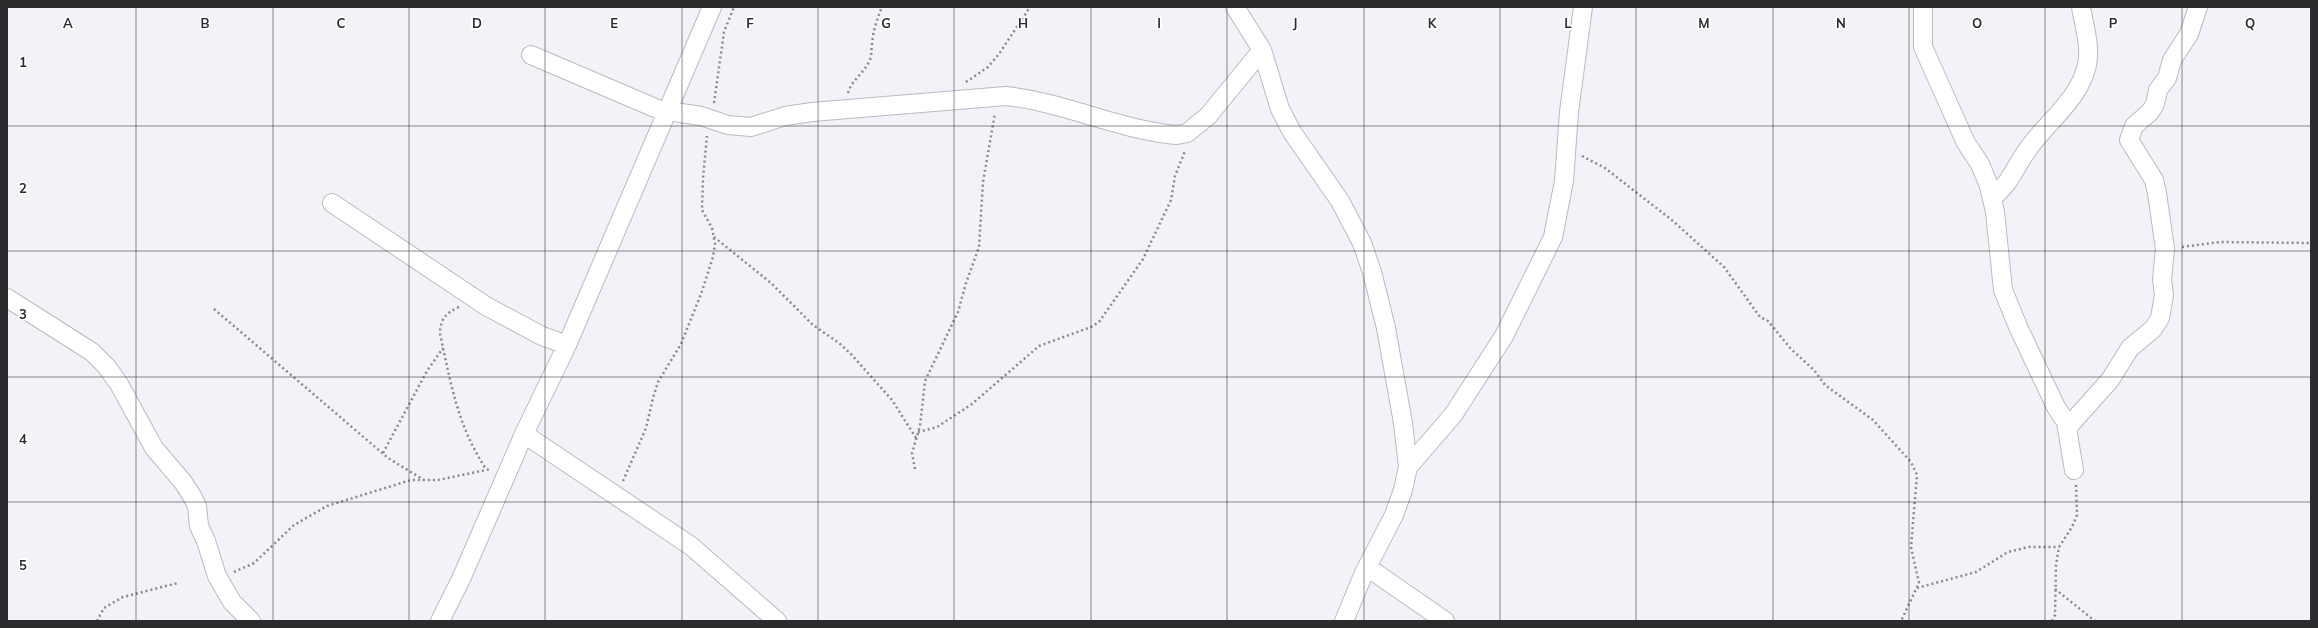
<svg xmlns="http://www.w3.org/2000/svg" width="2318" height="628" viewBox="0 0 2318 628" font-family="Mulish,sans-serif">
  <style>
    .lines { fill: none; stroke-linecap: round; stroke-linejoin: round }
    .minor-casing { stroke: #bbbac0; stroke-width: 20 }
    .path { stroke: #89888d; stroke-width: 2.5; stroke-dasharray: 2 3; stroke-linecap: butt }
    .minor { stroke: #fff; stroke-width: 18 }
    .grid { fill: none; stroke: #2c2b2e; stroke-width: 1; stroke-opacity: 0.55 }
    .grid-label { font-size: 13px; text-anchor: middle; font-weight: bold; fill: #2c2b2e; stroke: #fff; stroke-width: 3.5; stroke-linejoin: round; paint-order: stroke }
  </style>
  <rect width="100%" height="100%" fill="#f3f2f9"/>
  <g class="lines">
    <defs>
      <path id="minor" d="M1235 7 1262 50 1280 109 1292 132 1340 201 1362 243 1372 272 1386 328 1403 423 1408 467 1403 490 1394 515 1364 573 1344 621
        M1923 7V47L1966 143 1980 164 1989 186 1995 212 2003 290 2019 329 2056 407 2066 422 2074 470
        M531 55 667 113
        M668 111 701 116 728 125 751 127 785 116 812 112 1006 96C1064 102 1119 130 1177 135L1187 133 1208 116 1262 50
        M1992 198C2009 185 2014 169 2026 152 2045 123 2079 101 2087 65 2091 47 2084 25 2081 7
        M332 203 486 306 542 336 567 345
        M7 298 92 352 107 367 119 384 154 448 183 482 192 496 197 506 199 526 206 541 217 576 232 602 251 621
        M2067 428 2110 380 2130 348 2153 329 2160 318 2164 295 2162 279 2165 249 2157 193 2154 180 2129 140 2134 126 2150 112 2155 104 2158 90 2167 78 2172 60 2189 34 2198 7
        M524 434 691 546 777 621
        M1408 467 1453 415 1504 336 1553 237 1564 181 1569 112 1583 7
        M1367 567 1445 621
        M440 621 461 579 524 434 567 345 712 7"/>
    </defs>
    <use href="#minor" class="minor-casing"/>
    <path class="path" d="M966 82 988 67 999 54 1030 7
      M848 93C851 81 863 74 869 62 872 56 871 50 872 44 873 31 877 19 882 7
      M714 103 724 32 734 7
      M1582 156 1605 168 1673 221 1724 267 1760 317 1768 321 1791 349 1814 370 1825 385 1873 420 1911 462 1917 475 1911 547 1919 583 1901 621
      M714 237 771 283 813 325 839 343 850 353 892 400 916 438
      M2182 247 2220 242 2311 243
      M459 307C446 313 440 319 440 334 451 383 457 425 486 469
      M214 309 388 458 424 480
      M918 432 937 427 972 404 1039 346 1091 327 1099 322 1143 259 1171 200 1175 176 1185 151
      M383 453 427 371 443 348
      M915 469 912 453 920 426 925 381 958 312 966 283 979 247 983 182 995 113
      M623 481 646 428 653 398 658 382 681 344 701 294 713 257 715 244 712 228 702 210 703 178 707 136
      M234 572 254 563 294 525 327 506 411 480H438L491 469
      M1917 588 1976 572 2008 552 2029 547H2059
      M2055 589 2095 621
      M97 621 104 608 123 597 178 583
      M2052 621 2055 615 2056 565 2059 547 2072 527 2077 515 2076 485"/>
    <use href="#minor" class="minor"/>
  </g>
  <path class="grid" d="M136 7V621M273 7V621M409 7V621M545 7V621M682 7V621M818 7V621M954 7V621M1091 7V621M1227 7V621M1364 7V621M1500 7V621M1636 7V621M1773 7V621M1909 7V621M2045 7V621M2182 7V621M7 126H2311M7 251H2311M7 377H2311M7 502H2311"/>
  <g class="grid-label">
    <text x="68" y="28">A</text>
    <text x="205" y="28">B</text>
    <text x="341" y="28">C</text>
    <text x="477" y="28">D</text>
    <text x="614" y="28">E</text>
    <text x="750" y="28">F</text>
    <text x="886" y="28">G</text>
    <text x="1023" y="28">H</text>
    <text x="1159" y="28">I</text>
    <text x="1295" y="28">J</text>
    <text x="1432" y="28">K</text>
    <text x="1568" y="28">L</text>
    <text x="1704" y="28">M</text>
    <text x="1841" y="28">N</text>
    <text x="1977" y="28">O</text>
    <text x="2113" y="28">P</text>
    <text x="2250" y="28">Q</text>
    <text x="23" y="67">1</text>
    <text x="23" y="193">2</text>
    <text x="23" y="319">3</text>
    <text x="23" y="444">4</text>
    <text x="23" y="570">5</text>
  </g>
  <rect width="2318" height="628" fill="none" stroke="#2c2b2e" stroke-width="16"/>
</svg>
